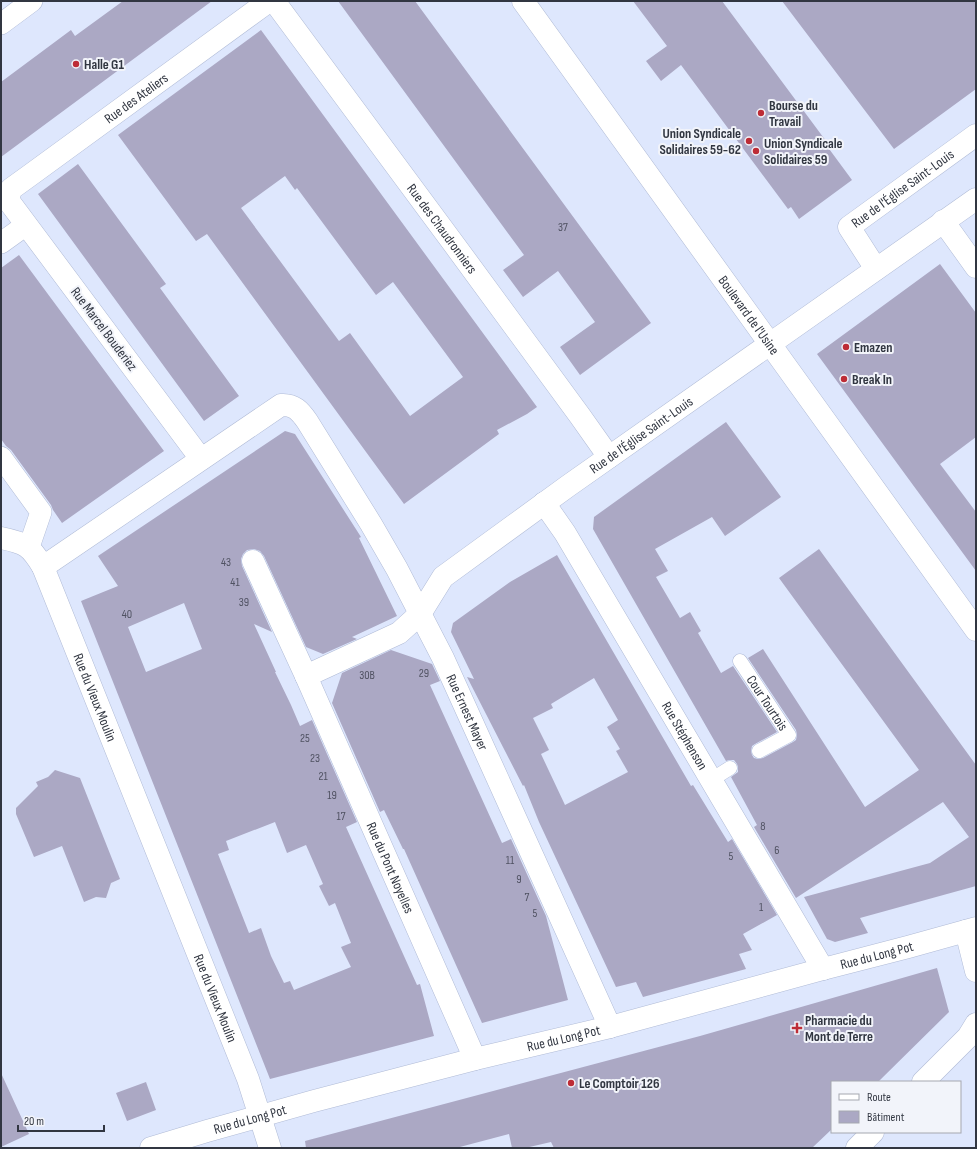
<svg xmlns="http://www.w3.org/2000/svg" width="977" height="1149" viewBox="0 0 977 1149" font-family="'Sofia Sans Condensed',sans-serif">
  <style>
    .building { fill: #aba8c4; fill-rule: evenodd }
    .lines { fill: none; stroke-linecap: round; stroke-linejoin: round }
    .service-casing { stroke: #b0bbd6; stroke-width: 15 }
    .pedestrian-casing { stroke: #b0bbd6; stroke-width: 22 }
    .minor-casing { stroke: #b0bbd6; stroke-width: 23 }
    .tertiary-casing { stroke: #b0bbd6; stroke-width: 23 }
    .service { stroke: #fff; stroke-width: 14 }
    .pedestrian { stroke: #fff; stroke-width: 21 }
    .minor { stroke: #fff; stroke-width: 22 }
    .tertiary { stroke: #fff; stroke-width: 22 }
    .poi-dot { fill: #bd2c36; stroke: #f2f4fa; stroke-width: 1.5 }
    .labels { text-anchor: middle; dominant-baseline: central; stroke-width: 4; stroke-linejoin: round; paint-order: stroke }
    .number-label { font-size: 12px; fill: #505262 }
    .poi-label { font-size: 14px; font-weight: bold; fill: #313641; stroke: #f2f4fa; text-anchor: start }
    .street-label { font-size: 14px; fill: #313641; stroke: #f2f4fa }
  </style>
  <rect width="100%" height="100%" fill="#dee7fd"/>
  <path class="building" d="M123 1H212L1 157V82L71 30 75 36Z
    M338 1H415L651 323 580 375 560 347 595 322 558 271 523 297 503 270 524 255Z
    M633 1H722L826 141 824 142 852 180 799 219 791 207 788 209 681 65 661 81 646 61 667 46Z
    M782 1H976V89L894 149Z
    M261 30 537 407 527 414 497 430 499 434 404 504 207 234 196 241 118 135ZM285 176 295 190 297 188 376 295 393 282 463 377 410 416 350 333 339 341 241 208Z
    M78 164 166 284 160 288 239 396 204 421 38 194Z
    M19 255 164 451 62 523 53 510 51 505 11 450 6 446 1 439V268Z
    M940 264 976 313V437L940 464 976 512V571L817 354Z
    M726 422 781 497 725 536 712 517 655 549 668 571 656 577 680 618 690 612 701 631 698 633 721 673 733 666 777 732 755 744 752 746 751 751 752 755 754 758 758 759 763 758 793 742 796 740 797 735 796 730 748 658 763 649 865 807 919 770 779 578 819 549 976 765V886L860 918 868 933 835 942 827 939 804 897 930 863 969 837 943 802 796 898 754 827 757 825 731 777 738 772V767L737 764 734 760H729L726 761 593 529 594 517Z
    M285 431 295 434 361 537 359 538 397 616 352 637 357 639 323 654 306 647 264 556 260 551 254 549 247 550 243 554 241 559 242 566 272 632 254 624 276 672H275L291 705 300 726 312 720 357 822 346 827 417 985 420 984 434 1036 270 1079 81 601 118 586 98 556ZM184 603 202 649 146 672 128 627ZM275 822 287 853 306 845 323 884 319 886 329 906 335 903 351 943 341 947 351 967 294 990 290 981 284 983 271 956 261 928 249 933 218 854 229 850 226 841Z
    M557 555 691 786 693 785 728 842 732 839 777 915 743 934 752 950 739 954 746 969 643 997 636 982 616 987 539 822 524 785 523 786 467 677 474 679 451 632 453 623 510 582ZM594 678 618 720 607 727 620 749 616 751 628 772 565 805 541 754 549 750 533 718 553 708 551 704Z
    M391 650 432 664 440 681 430 685 502 843 511 839 546 916 568 1000 482 1023 404 849H403L384 810 380 812 332 703 342 673Z
    M55 770 80 778 120 879 111 883 106 898 96 897 84 902 62 846 34 857 16 814V808L38 786 36 782 48 777Z
    M937 968 949 1012 878 1082H832V1129L812 1148H554L551 1142 525 1148H512L509 1134 456 1148H306L305 1141 700 1036Z
    M1 1073 29 1134 1 1147Z
    M146 1082 156 1110 127 1121 116 1093Z"/>
  <g class="lines">
    <defs>
      <g id="service">
        <path id="s1" d="M740 661 789 735 759 751"/>
        <path d="M711 780 730 768"/>
      </g>
      <path id="pedestrian" d="M1 24 32 1
        M1 243 26 225
        M1 457 41 512 29 547"/>
      <g id="minor">
        <path id="s2" d="M274 1 456 247 580 416 609 457"/>
        <path id="s3" d="M523 1 976 630"/>
        <path d="M943 221 976 267"/>
        <path id="s4" d="M876 269 849 227 976 135"/>
        <path id="s5" d="M201 459 8 200 11 189 29 176 269 1"/>
        <path id="s6" d="M544 503 565 533 823 969"/>
        <path id="s7" d="M1 538C25 543 30 545 43 567L248 1079 270 1148"/>
        <path id="s8" d="M253 561 306 676 475 1059"/>
        <path id="s9" d="M43 567 281 405C294 404 300 411 307 421L371 524 397 569 443 658 610 1027"/>
        <path id="s10" d="M306 676 399 633 420 614 443 577 568 486 976 199"/>
        <path d="M966 931 976 971"/>
        <path d="M923 1082 968 1037 976 1024"/>
        <path d="M857 1148 873 1132"/>
      </g>
      <g id="tertiary">
        <path id="s11" d="M151 1148 207 1131 314 1101 475 1059 610 1027 823 969 908 947 976 928"/>
      </g>
    </defs>
    <use href="#service" class="service-casing"/>
    <use href="#pedestrian" class="pedestrian-casing"/>
    <use href="#minor" class="minor-casing"/>
    <use href="#tertiary" class="tertiary-casing"/>
    <use href="#service" class="service"/>
    <use href="#pedestrian" class="pedestrian"/>
    <use href="#minor" class="minor"/>
    <use href="#tertiary" class="tertiary"/>
  </g>
  <g class="poi-dot">
    <circle cx="76" cy="64" r="4"/>
    <circle cx="761" cy="113" r="4"/>
    <circle cx="749" cy="141" r="4"/>
    <circle cx="756" cy="151" r="4"/>
    <circle cx="846" cy="347" r="4"/>
    <circle cx="844" cy="379" r="4"/>
    <path d="M795 1022h4v4h4v4h-4v4h-4v-4h-4v-4h4z"/>
    <circle cx="571" cy="1083" r="4"/>
  </g>
  <g class="labels">
    <g class="number-label">
      <text x="563" y="227">37</text>
      <text x="226" y="562">43</text>
      <text x="235" y="582">41</text>
      <text x="244" y="602">39</text>
      <text x="127" y="614">40</text>
      <text x="424" y="673">29</text>
      <text x="367" y="675">30B</text>
      <text x="305" y="738">25</text>
      <text x="315" y="758">23</text>
      <text x="323" y="776">21</text>
      <text x="332" y="795">19</text>
      <text x="341" y="816">17</text>
      <text x="763" y="826">8</text>
      <text x="777" y="850">6</text>
      <text x="731" y="856">5</text>
      <text x="510" y="860">11</text>
      <text x="519" y="879">9</text>
      <text x="527" y="897">7</text>
      <text x="761" y="907">1</text>
      <text x="535" y="913">5</text>
    </g>
    <g class="poi-label">
      <text x="84" y="64">Halle G1</text>
      <text x="769" y="105">Bourse du<tspan x="769" dy="16">Travail</tspan></text>
      <text x="741" y="133" text-anchor="end">Union Syndicale<tspan x="741" dy="16">Solidaires 59-62</tspan></text>
      <text x="764" y="143">Union Syndicale<tspan x="764" dy="16">Solidaires 59</tspan></text>
      <text x="854" y="347">Emazen</text>
      <text x="852" y="379">Break In</text>
      <text x="805" y="1020">Pharmacie du<tspan x="805" dy="16">Mont de Terre</tspan></text>
      <text x="579" y="1083">Le Comptoir 126</text>
    </g>
    <g class="street-label">
      <text stroke="none"><textPath href="#s5" startOffset="489">Rue des Ateliers</textPath></text>
      <text stroke="none"><textPath href="#s4" startOffset="116">Rue de l'Église Saint-Louis</textPath></text>
      <text stroke="none"><textPath href="#s2" startOffset="283">Rue des Chaudronniers</textPath></text>
      <text stroke="none"><textPath href="#s3" startOffset="387">Boulevard de l'Usine</textPath></text>
      <text transform="translate(104 329) rotate(53)">Rue Marcel Bouderiez</text>
      <text stroke="none"><textPath href="#s10" startOffset="418">Rue de l'Église Saint-Louis</textPath></text>
      <text stroke="none"><textPath href="#s7" startOffset="194">Rue du Vieux Moulin</textPath></text>
      <text stroke="none"><textPath href="#s1" startOffset="50">Cour Tourtois</textPath></text>
      <text stroke="none"><textPath href="#s9" startOffset="653">Rue Ernest Mayer</textPath></text>
      <text stroke="none"><textPath href="#s6" startOffset="272">Rue Stéphenson</textPath></text>
      <text stroke="none"><textPath href="#s8" startOffset="336">Rue du Pont Noyelles</textPath></text>
      <text stroke="none"><textPath href="#s11" startOffset="751">Rue du Long Pot</textPath></text>
      <text stroke="none"><textPath href="#s7" startOffset="518">Rue du Vieux Moulin</textPath></text>
      <text stroke="none"><textPath href="#s11" startOffset="427">Rue du Long Pot</textPath></text>
      <text stroke="none"><textPath href="#s11" startOffset="103">Rue du Long Pot</textPath></text>
    </g>
  </g>
  <rect width="977" height="1149" fill="none" stroke="#313641" stroke-width="4"/>
  <rect x="831" y="1081" width="130" height="52" fill="#f2f4fa" stroke="#a5a8b0"/>
  <rect x="839" y="1094" width="20" height="6" fill="#ffffff" stroke="#a5a8b0"/>
  <text x="867" y="1101" font-size="12" fill="#313641">Route</text>
  <rect x="839" y="1111" width="20" height="12" fill="#aba8c4" stroke="#a5a8b0"/>
  <text x="867" y="1121" font-size="12" fill="#313641">Bâtiment</text>
  <path d="M18 1125v6h86v-6" fill="none" stroke="#313641" stroke-width="2"/>
  <text x="24" y="1125" font-size="12" fill="#313641" stroke="#f2f4fa" stroke-width="3" paint-order="stroke">20 m</text>
</svg>
